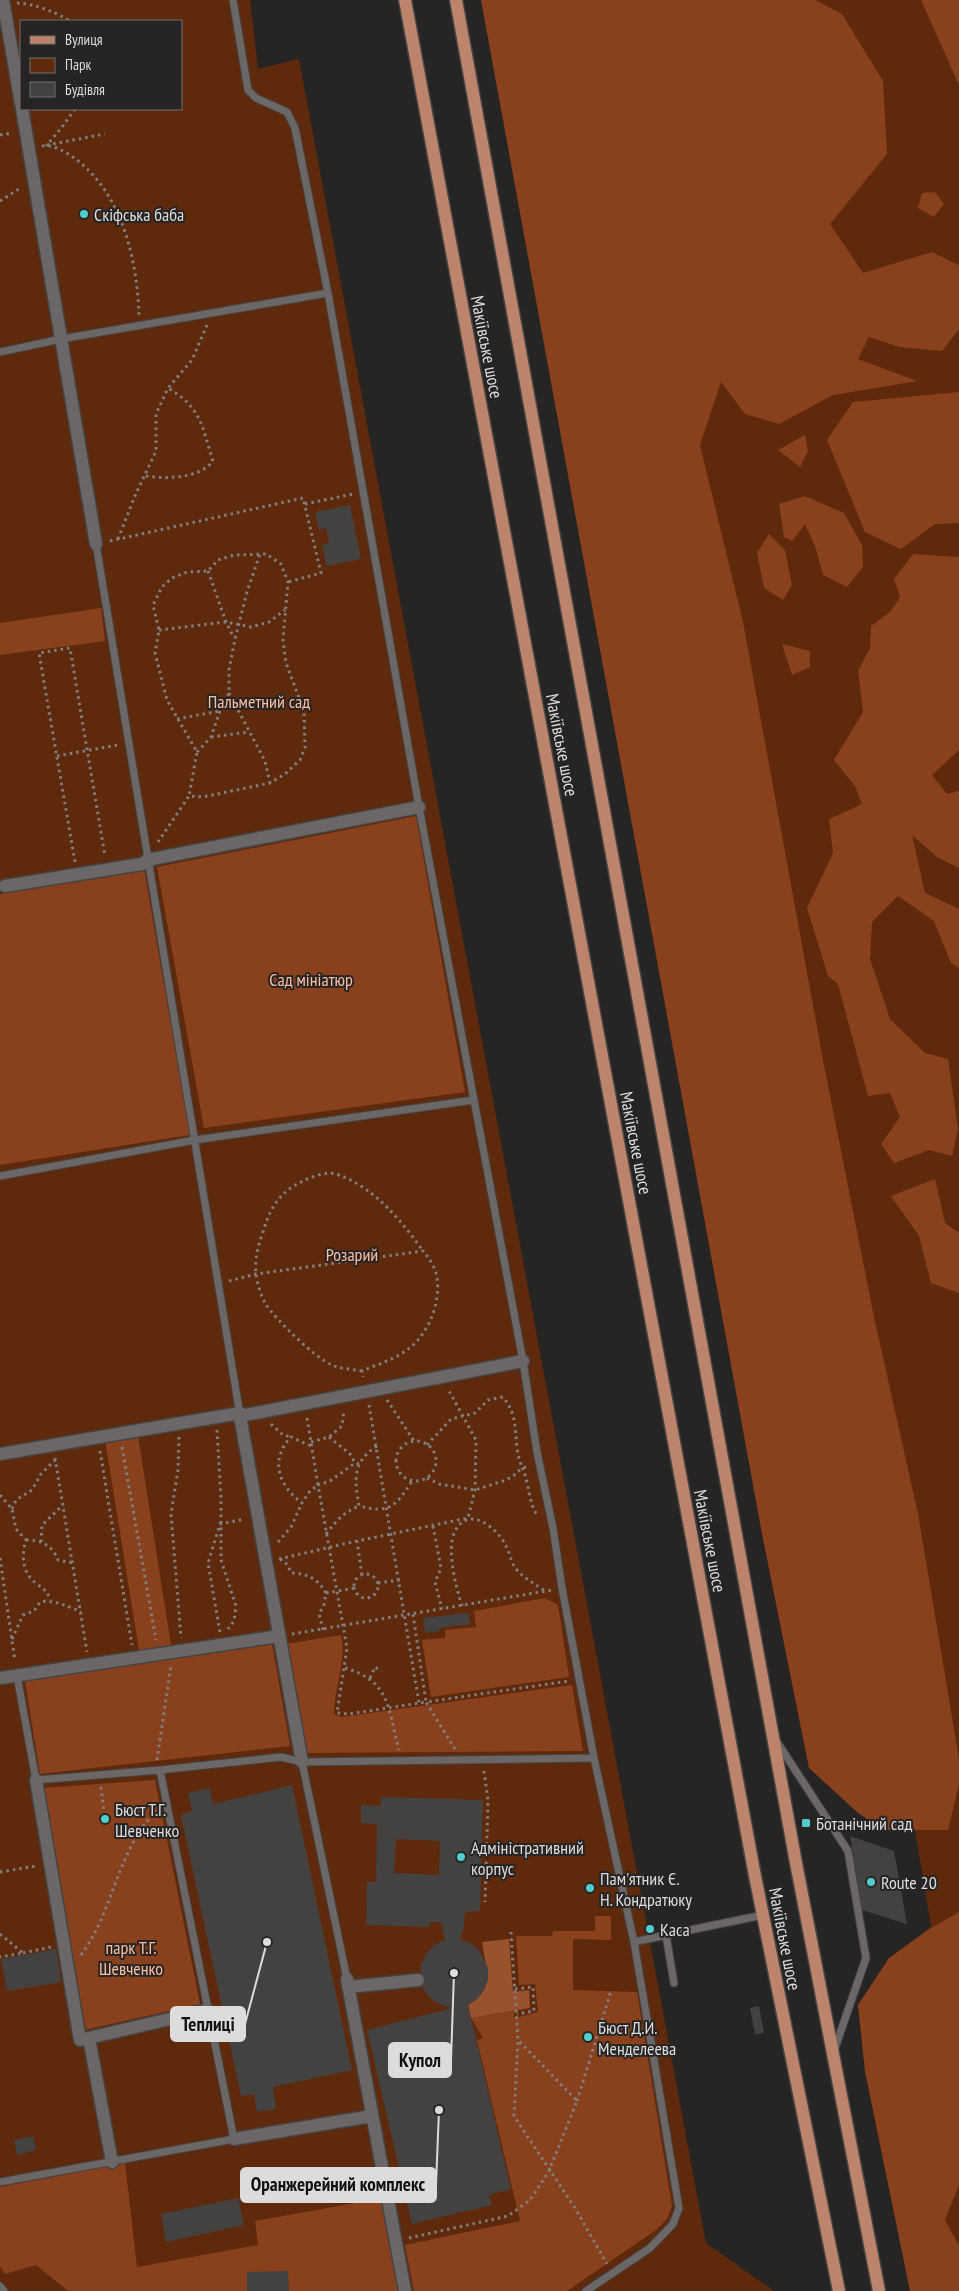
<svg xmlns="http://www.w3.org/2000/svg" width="959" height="2291" viewBox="0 0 959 2291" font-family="'PT Sans Narrow',sans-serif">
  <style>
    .green { fill: #5f290c; fill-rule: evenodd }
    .forest { fill: #89411d }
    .water { fill: #9a512e }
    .building { fill: #444241; fill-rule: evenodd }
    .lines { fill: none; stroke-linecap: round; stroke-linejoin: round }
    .lane-casing { stroke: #454343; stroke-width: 9 }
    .street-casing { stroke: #454343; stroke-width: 15 }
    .primary-casing { stroke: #454343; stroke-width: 15 }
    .path { stroke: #817f7f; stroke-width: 3; stroke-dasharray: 2.5 4; stroke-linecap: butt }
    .lane { stroke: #6a6766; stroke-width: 7 }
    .street { stroke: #6a6766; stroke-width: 12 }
    .primary { stroke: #bc846a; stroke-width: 12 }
    .poi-dot { fill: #52cdcd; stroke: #272524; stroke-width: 2 }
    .labels { text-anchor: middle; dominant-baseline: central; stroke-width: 4; stroke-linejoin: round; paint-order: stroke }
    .poi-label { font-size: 18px; fill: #dddbdb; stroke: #272524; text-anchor: start }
    .street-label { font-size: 18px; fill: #dddbdb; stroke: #272524 }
    .park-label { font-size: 18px; fill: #fdbea1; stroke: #272524 }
    .leader { fill: none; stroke: #dddbdb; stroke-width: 2 }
    .callout-dot { fill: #dddbdb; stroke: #272524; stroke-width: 2 }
    .callout { fill: #dddbdb; stroke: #dddbdb; stroke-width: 2 }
    .callout-label { font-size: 19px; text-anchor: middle; font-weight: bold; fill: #111 }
  </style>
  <rect width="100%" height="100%" fill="#272524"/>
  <path class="green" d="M0 0H250L258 69 299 59 706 2243 774 2291H0ZM21 21H181V109H21Z
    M531 0H959V2291H910L865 2071 858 2005 889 1958 931 1927 914 1824Z"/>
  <path class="forest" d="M481 0H815L842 14 883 81 887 154 830 224 863 273 932 252 959 265V329L942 351 899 347 869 337 858 359 917 381 833 395 779 424 745 414 721 382 700 445 743 622 823 1060 874 1317 918 1514 959 1759V1784L948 1830H883L857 1812 809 1768 762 1534Z
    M921 0H959V85Z
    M935 192 944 204 934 217 918 208 922 193Z
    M959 392V523L935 524 901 549 865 532 827 440 853 402Z
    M805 435 808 451 800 467 778 450Z
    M805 496 844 513 862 545 863 567 847 587 823 575 816 549 805 524 792 541 784 537 779 504Z
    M769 534 785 550 792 585 783 600 764 588 757 553Z
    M913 554 959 557V750L932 775 947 794 959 791V868L937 857 912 835 925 893 959 909V968L951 963 934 921 898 896 872 922 870 959 890 1019 925 1053 948 1059 958 1129 952 1156 929 1150 894 1163 881 1144 900 1117 890 1093 868 1096 838 984 828 976 807 908 833 853 829 819 862 804 855 786 834 760 863 712 858 671 870 648 871 626 891 611 900 597 894 579Z
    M101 608 105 641 0 655V623Z
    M782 644 810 651V667L792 675Z
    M416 816 465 1092 204 1128 157 867Z
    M144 868 190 1135 0 1165V894Z
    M935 1179 945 1223 959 1233V1293L931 1283 919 1236 891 1196Z
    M138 1436 171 1645 139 1650 105 1440Z
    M545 1598 558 1605 569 1677 431 1697 422 1640 445 1638V1630L476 1627 474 1611Z
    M341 1635C347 1662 334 1687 334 1714L341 1717 572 1685 583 1751 307 1753 286 1644Z
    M272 1644 290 1746 40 1774 25 1681Z
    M155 1780 200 2004 84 2030 42 1788Z
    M959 1912V2185L945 2220 959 2246V2291H910L865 2071 858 2005 889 1958 931 1928Z
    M595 1916H611V1940L573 1939V1990L637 1992 672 2206 667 2219 656 2230 567 2291H414L405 2245 520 2221 477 2040 483 2038 471 2018 514 2011V2018L538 2012 535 1984 519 1985 516 1936H552L553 1931H595Z
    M125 2163 137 2267 258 2245 255 2221 383 2198 400 2291H68L36 2265 5 2274 0 2266V2187Z"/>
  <path class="water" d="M509 1939 513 1992 529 1990 530 2008 471 2018 468 2005C496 1987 486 1970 482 1942Z"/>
  <path class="building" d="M350 505 361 559 326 566 322 545 329 544 326 528 319 530 315 512Z
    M468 1613 470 1624 439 1628 440 1631 425 1633 423 1618Z
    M292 1785 352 2070 273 2087 276 2109 257 2112 254 2094 241 2096 181 1815 192 1811 188 1793 210 1788 213 1804Z
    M381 1797 483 1800 480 1911 465 1912 464 1926 460 1940 470 1943 479 1950 488 1968V1980L484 1990 477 1999 468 2005 511 2189 489 2195 492 2205 412 2224 367 2030 452 2008 441 2005 430 1998 423 1989 420 1977 421 1965 426 1954 434 1945 445 1940 441 1922H430V1927L366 1925 367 1882H376L377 1824 361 1823V1805L380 1806ZM396 1839 440 1841 439 1875 394 1873Z
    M850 1836 894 1851 907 1924 862 1910Z
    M654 1924 656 1932 646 1934 644 1926Z
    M56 1949 61 1982 7 1991 1 1959Z
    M759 2006 764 2033 755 2034 750 2008Z
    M33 2136 36 2150 17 2155 14 2140Z
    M238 2198 244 2225 166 2242 161 2214Z
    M288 2271 289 2291H247V2272Z"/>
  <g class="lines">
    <defs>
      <path id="lane" d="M233 0 248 90 256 98 287 112 295 128 328 293 419 807 523 1361 537 1452 553 1528 562 1588 594 1758
        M0 352 61 339 328 293
        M96 544 240 1415
        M0 1176 195 1140 474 1100
        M17 1676 36 1780 160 1770
        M777 1742 848 1851 866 1958 835 2048
        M347 1979 302 1762 594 1758 634 1942 666 1935
        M674 1983 666 1935 763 1915
        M0 2182 234 2139 160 1770 281 1757 302 1762
        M0 2286 4 2291
        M586 2291 650 2248 673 2224 679 2208 634 1942"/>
      <path id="street" d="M3 0 21 104
        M22 109 96 544
        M147 860 419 807
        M5 886 148 863
        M0 1454 240 1413
        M0 1678 279 1636
        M302 1762 240 1416 523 1361
        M36 1780 80 2040 208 2010
        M347 1979 405 2291
        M348 1987 418 1980
        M89 2038 112 2162
        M234 2139 372 2116"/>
      <path id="primary" d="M405 0 755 1876 839 2291
        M456 0 796 1863 879 2291"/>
    </defs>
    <use href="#lane" class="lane-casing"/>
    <use href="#street" class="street-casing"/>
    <use href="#primary" class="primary-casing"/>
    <path class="path" d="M17 3C36 4 55 12 70 21
      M75 109 62 127 47 145 105 134
      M0 135 12 133
      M42 146C52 144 61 150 70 155 121 189 137 257 139 315
      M0 201 22 187
      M146 476C166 479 199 479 213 461 202 427 202 408 168 388
      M305 504 353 494
      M118 539 134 498 156 451V414L168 388 192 360 207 325
      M110 541 303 498 321 573 288 582
      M208 571 226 622 234 638
      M159 630 226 622 251 627 269 622 285 610
      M229 693 265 761 270 783
      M177 719 219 711
      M211 737 249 732
      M197 752 211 737 220 711 229 693V670L235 639 247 592 260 554
      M57 756 118 745
      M158 842 189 796 203 797 270 783 285 774 300 760 305 748 304 711 286 663 283 640 288 582 281 564 266 554 234 555 218 560 208 571 187 572 172 578 162 587 153 605 159 630 155 653 167 700 197 752 189 796
      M75 862 39 653 70 648 105 856
      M229 1281 256 1274 423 1251C429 1258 436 1268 437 1278 441 1304 427 1338 404 1352 392 1360 376 1365 362 1371L363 1377
      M362 1371C352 1369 341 1369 332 1365 314 1357 276 1320 265 1303 261 1296 257 1282 256 1274 254 1259 259 1243 264 1229 271 1206 280 1192 303 1181 311 1177 327 1171 336 1174 373 1186 401 1220 423 1251
      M387 1400 414 1441
      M369 1405 419 1703
      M307 1418 318 1485 310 1491 302 1503C279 1486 269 1460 291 1437L311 1446
      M271 1424 283 1435 291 1437
      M217 1430 221 1498V1560L236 1606 234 1621 228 1629
      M179 1437 178 1470 171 1514 181 1638
      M329 1437 350 1454 355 1463
      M396 1461a20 20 0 1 1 40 0a20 20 0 1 1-40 0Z
      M311 1442 329 1437 342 1426 344 1411
      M427 1445 451 1419 475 1413 488 1400 503 1397C522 1420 511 1441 522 1467L529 1468
      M377 1446C351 1463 355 1480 359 1506 390 1514 396 1506 412 1481
      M122 1447 156 1640
      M100 1451 132 1645
      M55 1458 87 1652
      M359 1464 355 1463 330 1481 318 1485 347 1648 337 1713 349 1714 426 1702 413 1614
      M427 1478 439 1484 475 1490 506 1480 516 1474 522 1467C529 1481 529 1506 537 1514
      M0 1495 12 1509 16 1529 26 1540C21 1557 22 1573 37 1584 44 1589 48 1592 50 1600
      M12 1509 16 1500 32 1490 41 1474 55 1460
      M433 1526 441 1568 435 1582 442 1609
      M326 1534C336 1521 344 1512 359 1506
      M26 1540C41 1540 52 1545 58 1560L73 1563
      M41 1542 42 1525 63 1505
      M278 1542 291 1527 302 1503
      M0 1558 15 1661
      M279 1559 357 1541
      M280 1559 288 1565 291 1573C307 1573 318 1579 326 1593
      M354 1586a12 12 0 1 1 24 0a12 12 0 1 1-24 0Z
      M362 1575 357 1541 468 1518 475 1490 476 1440 448 1389
      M378 1583 400 1580
      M462 1606C456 1587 446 1550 455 1531 468 1505 497 1527 506 1546 510 1553 511 1564 517 1570 525 1579 535 1584 545 1591
      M323 1630 319 1614 324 1605 326 1593 355 1588
      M220 1632 208 1563 220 1524 245 1519
      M292 1634 552 1590
      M12 1639 23 1615 34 1611 40 1602C55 1599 67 1607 81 1611
      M345 1668C391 1681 388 1710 399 1750
      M370 1678 375 1667 379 1670
      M455 1749 426 1702 569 1681
      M157 1760 171 1665
      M484 1771 488 1800 485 1902
      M101 1787 104 1813
      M0 1872 36 1866
      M511 1932 518 2040 514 2116 575 2208 607 2264
      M0 1934 23 1953 0 1957
      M23 1953 51 1947
      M81 1955C115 1909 115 1854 156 1811
      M515 1989 533 1987 534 2011 517 2014
      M577 2101 611 1991
      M409 2238 508 2216 530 2200 549 2171 577 2101 518 2040"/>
    <use href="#lane" class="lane"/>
    <use href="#street" class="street"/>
    <use href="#primary" class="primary"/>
  </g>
  <g class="poi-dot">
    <circle cx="84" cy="214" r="5"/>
    <circle cx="105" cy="1819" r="5"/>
    <rect x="801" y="1818" width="10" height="10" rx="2.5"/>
    <circle cx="461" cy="1857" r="5"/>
    <circle cx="871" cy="1882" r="5"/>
    <circle cx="590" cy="1888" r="5"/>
    <circle cx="650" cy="1929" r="5"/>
    <circle cx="588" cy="2037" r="5"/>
  </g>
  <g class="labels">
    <g class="poi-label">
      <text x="94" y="214">Скіфська баба</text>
      <text x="115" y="1809">Бюст Т.Г.<tspan x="115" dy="21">Шевченко</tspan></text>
      <text x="816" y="1823">Ботанічний сад</text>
      <text x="471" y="1847">Адміністративний<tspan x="471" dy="21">корпус</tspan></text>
      <text x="600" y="1878">Пам'ятник Є.<tspan x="600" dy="21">Н. Кондратюку</tspan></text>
      <text x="881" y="1882">Route 20</text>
      <text x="660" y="1929">Каса</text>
      <text x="598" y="2027">Бюст Д.И.<tspan x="598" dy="21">Менделеева</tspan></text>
    </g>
    <g class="street-label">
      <text transform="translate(487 347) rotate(79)">Макіївське шосе</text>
      <text transform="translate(562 745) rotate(79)">Макіївське шосе</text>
      <text transform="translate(636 1143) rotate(79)">Макіївське шосе</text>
      <text transform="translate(710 1541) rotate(79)">Макіївське шосе</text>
      <text transform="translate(785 1939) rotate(79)">Макіївське шосе</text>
    </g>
    <g class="park-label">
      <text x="259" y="701">Пальметний сад</text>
      <text x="311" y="979">Сад мініатюр</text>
      <text x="352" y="1254">Розарий</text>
      <text x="131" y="1947">парк Т.Г.<tspan x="131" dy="21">Шевченко</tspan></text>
    </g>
  </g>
  <path class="leader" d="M267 1942L245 2024M454 1973L451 2060M439 2110L436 2185"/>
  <g class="callout-dot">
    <circle cx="267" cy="1942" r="5"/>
    <circle cx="454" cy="1973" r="5"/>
    <circle cx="439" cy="2110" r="5"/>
  </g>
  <g class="callout">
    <rect x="171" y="2007" width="74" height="34" rx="5"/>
    <rect x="389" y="2043" width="62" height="34" rx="5"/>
    <rect x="241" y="2168" width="195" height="34" rx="5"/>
  </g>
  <g class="callout-label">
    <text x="208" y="2031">Теплиці</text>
    <text x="420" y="2067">Купол</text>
    <text x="338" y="2191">Оранжерейний комплекс</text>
  </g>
  <rect x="20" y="20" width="162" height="90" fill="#272524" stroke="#706e6d"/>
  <rect x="30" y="36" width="25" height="8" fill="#bc846a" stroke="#706e6d"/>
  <text x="65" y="45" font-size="15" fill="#dddbdb">Вулиця</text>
  <rect x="30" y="58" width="25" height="15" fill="#5f290c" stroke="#706e6d"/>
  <text x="65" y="70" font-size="15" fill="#dddbdb">Парк</text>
  <rect x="30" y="82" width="25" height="15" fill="#444241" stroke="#706e6d"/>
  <text x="65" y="95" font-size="15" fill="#dddbdb">Будівля</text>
</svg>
